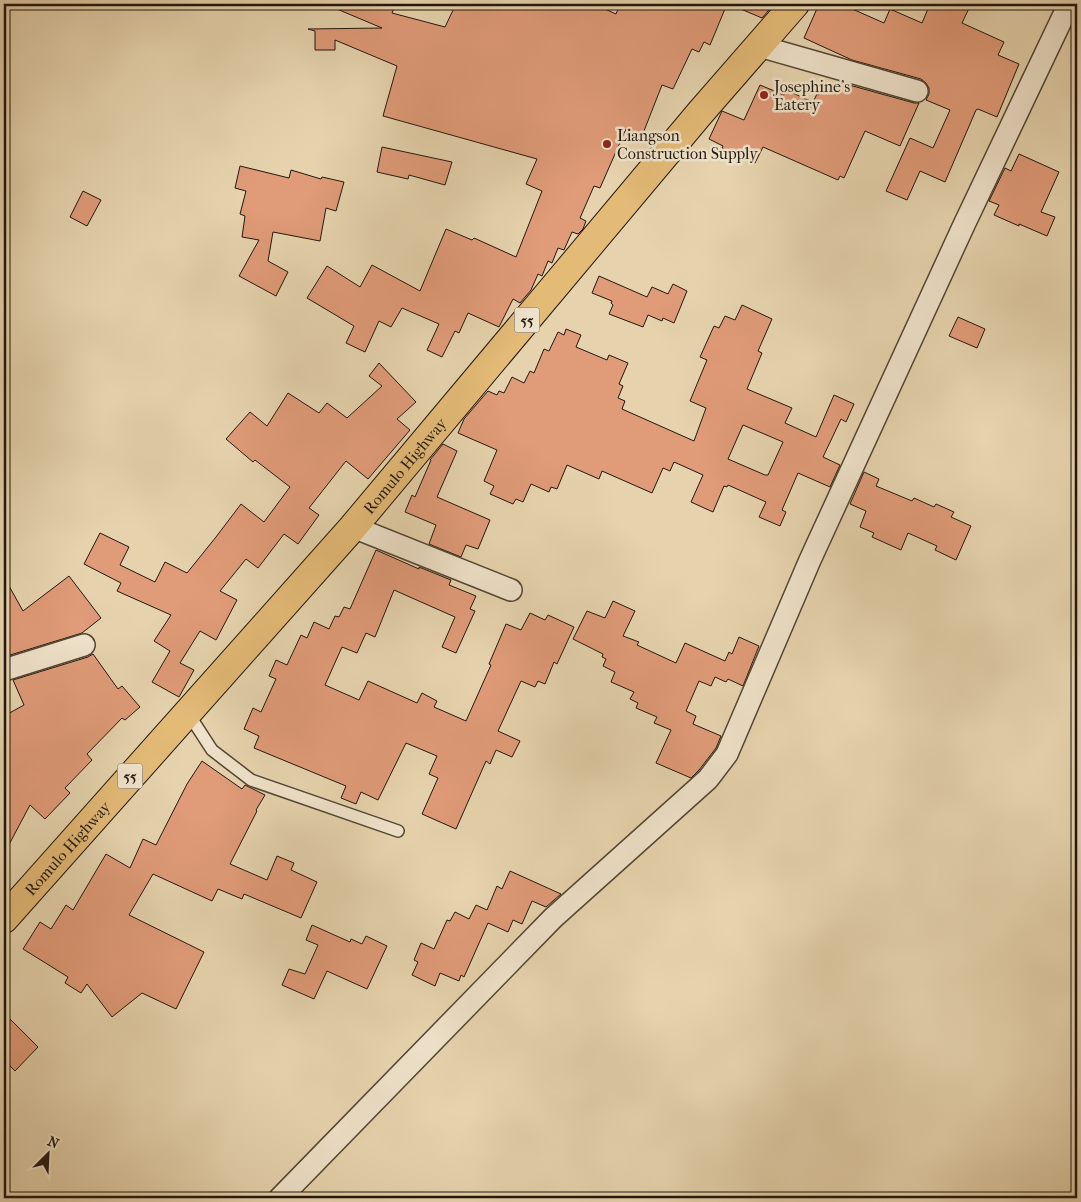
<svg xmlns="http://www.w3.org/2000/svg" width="1081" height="1202" viewBox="0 0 1081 1202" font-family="'IM FELL French Canon',serif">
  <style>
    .building { fill: #e09b78; stroke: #21170c; fill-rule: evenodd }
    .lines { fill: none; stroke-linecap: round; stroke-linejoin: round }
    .service-casing { stroke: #524634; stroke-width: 14 }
    .minor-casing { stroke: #524634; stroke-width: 24 }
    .trunk-casing { stroke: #21170c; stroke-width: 30 }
    .service { stroke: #efe2ca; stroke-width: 11 }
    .minor { stroke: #efe2ca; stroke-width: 21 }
    .trunk { stroke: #e3ba76; stroke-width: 28 }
    .poi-dot { fill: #8f2418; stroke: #efe2ca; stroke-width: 2 }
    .labels { text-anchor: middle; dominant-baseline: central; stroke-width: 5; stroke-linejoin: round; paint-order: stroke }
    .shield { fill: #efe2ca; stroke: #5f5445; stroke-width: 1 }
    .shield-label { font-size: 15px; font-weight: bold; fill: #21170c }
    .poi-label { font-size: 16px; fill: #21170c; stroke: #efe2ca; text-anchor: start }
    .street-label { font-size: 16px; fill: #21170c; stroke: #efe2ca }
  </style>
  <rect width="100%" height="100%" fill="#e6d3ad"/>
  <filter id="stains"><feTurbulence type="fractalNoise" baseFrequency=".004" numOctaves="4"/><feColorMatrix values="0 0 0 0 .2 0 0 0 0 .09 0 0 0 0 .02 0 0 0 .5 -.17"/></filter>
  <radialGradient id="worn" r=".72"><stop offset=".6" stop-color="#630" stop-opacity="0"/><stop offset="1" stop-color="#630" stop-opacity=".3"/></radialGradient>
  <path class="building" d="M325 4H396L392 13 445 27 456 4H594L616 14 620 4H727L710 45 704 42 699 52 692 49 673 89 662 85 642 136 626 129 600 188 594 186 580 218 586 221 583 229 578 234 572 232 564 250 558 248 552 263 548 261 542 276 538 274 531 290 520 303 513 299 499 327 468 313 459 333 455 331 442 357 427 350 439 324 402 308 391 327 379 321 365 352 346 343 354 326 307 298 327 266 360 287 372 265 420 291 446 229 472 240 474 238 516 257 542 191 526 184 537 159 383 116 397 66 335 40V50H315V31L308 29 382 28Z
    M729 4H774L762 18Z
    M819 4H841L884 23 890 9 922 23 930 4H971L962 23 1004 42 998 55 1019 64 997 117 978 109 976 110 945 182 920 171 907 200 886 191 910 138 933 148 950 110 926 100 929 94V88L926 83 921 79 852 60 804 38Z
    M842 83 914 103H919L900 146 865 131 844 178 840 176 838 180 763 147 755 163 722 148 723 146 709 139 722 111 744 120 760 85 784 95 786 90 813 102 817 94 819 95 824 84 839 90Z
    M382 147 452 162 445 185 409 175 408 179 377 172Z
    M1019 154 1059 172 1041 212 1055 217 1047 236 1019 224V226L994 215 999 205 989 201 1005 168 1011 171Z
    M240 166 289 178 291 170 321 179 322 177 344 182 336 211 326 208 320 241 273 232 268 261 288 272 276 296 239 276 259 240 242 237 245 216 240 214 246 191 235 188Z
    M83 191 101 200 87 226 70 217Z
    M599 276 647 297 652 287 668 294 673 284 687 291 674 323 663 318 662 321 648 315 643 327 609 314 613 305 611 303 612 301 592 293Z
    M742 305 772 319 758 351 762 353 747 389 792 408 785 423 816 437 834 395 854 404 846 422 841 419 823 457 840 465 830 487 798 473 782 510 786 512 780 526 759 517 766 502 728 485 727 487 724 486 713 512 691 502 703 475 674 462 670 471 663 468 652 493 602 471 599 479 567 465 557 489 551 487 549 492 531 484 523 502 516 499 513 504 490 494 494 486 484 481 497 450 458 433 464 419 488 391 497 395 499 391 504 393 512 377 524 383 530 371 534 373 544 349 549 351 558 332 564 335 566 329 581 335 576 347 607 360 609 355 628 363 619 384 623 386 618 398 625 401 622 409 694 441 706 408 690 401 707 360 700 357 714 326 719 328 725 316 735 320ZM743 425 783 442 768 475H765L728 459Z
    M958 317 985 329 977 348 949 336Z
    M379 363 416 402 397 419 410 430 368 479 346 461 309 508 319 515 298 544 284 534 258 568 246 559 220 591 237 600 216 640 200 631 180 663 194 670 179 697 152 682 170 651 154 641 171 615 117 591 121 583 84 564 100 533 129 547 120 565 155 582 165 562 187 573 216 537 241 504 264 522 290 487 255 460 253 462 226 439 250 412 267 426 288 393 319 413 327 403 347 418 382 386 369 376Z
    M443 444 457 451 437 497 490 520 478 549 466 545 461 557 429 544 436 525 405 512 412 495 415 497 431 460H430Z
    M864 472 879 479 876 486 912 501 914 498 934 507 936 504 954 512 951 517 971 526 956 560 935 550 937 546 908 533 901 550 872 537 874 533 860 527 866 511 850 504Z
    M376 550 419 569V567L451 580 449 585 476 596 470 609 475 611 456 653 442 647 455 617 394 590 375 637 366 633 357 653 342 647 325 685 359 700 368 681 417 703 422 693 437 701 434 707 466 721 491 665 489 664 506 624 521 630 530 613 545 620 548 615 574 627 557 664 554 662 545 684 538 681 535 687 521 681 498 731 520 741 512 757 496 750 490 764 486 761 456 829 422 814 438 778 429 774 437 756 406 743 378 800 361 792 356 804 341 798 346 786 254 748 259 736 244 729 253 708 261 712 276 679 269 676 276 660 287 665 301 635 307 638 314 622 329 629 335 616 339 617 344 607 350 609Z
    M69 576 101 618 82 633 7 656 4 648V577L23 611Z
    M613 601 635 611 623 636 639 642 637 645 676 663 685 643 725 661 729 652 732 654 739 637 759 646 743 686 728 679 726 682 715 677 711 686 699 681 686 711 696 716 693 724 721 736 716 748 699 770 691 778 656 763 671 730 654 723 657 717 636 708 638 703 630 699 634 692 611 682 615 672 603 666 606 659 602 657 603 654 573 639 587 611 605 618Z
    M93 654 118 689 122 686 140 707 125 720 122 718 87 754 92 760 65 788 70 793 45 819 30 805 4 854V716L24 705 13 680 88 657Z
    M202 761 242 789 245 785 265 795 256 810 257 811 230 864 267 880 277 856 294 863 291 870 317 882 301 918 244 894 242 899 218 889 212 901 153 874 129 915 204 952 176 1009 142 993 112 1017 87 984 81 993 65 983 68 977 23 949 40 922 51 929 66 905 73 910 106 854 130 868 143 839 156 845 187 784Z
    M510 871 561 894 546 907 532 901 522 924 513 920 508 932 488 923 464 977 461 975 459 981 440 973 435 986 412 975 418 962 414 960 421 943 434 949 447 920 450 921 455 912 469 919 476 905 487 910 497 886 502 889Z
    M312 925 350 942 351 939 362 944 366 936 387 946 367 989 327 971 314 999 282 985 289 969 305 974 318 945 306 940Z
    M4 1013 38 1047 15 1071 4 1060Z"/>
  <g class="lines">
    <defs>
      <path id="service" d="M188 713 212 750 251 780 398 831"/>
      <path id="minor" d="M759 46 917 91
        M353 527 511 590
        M4 670 84 645
        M280 1198 553 918 708 779 727 754 810 560 963 227 1069 4"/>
      <g id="trunk">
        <path id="s1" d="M4 919 353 527 700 113 795 4"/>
      </g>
    </defs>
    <use href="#service" class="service-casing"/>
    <use href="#minor" class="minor-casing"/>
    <use href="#trunk" class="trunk-casing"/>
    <use href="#service" class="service"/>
    <use href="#minor" class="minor"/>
    <use href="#trunk" class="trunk"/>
  </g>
  <g class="poi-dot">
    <circle cx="764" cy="95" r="5"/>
    <circle cx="607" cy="144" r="5"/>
  </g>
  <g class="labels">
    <g class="shield">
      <rect x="514.5" y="307.5" width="25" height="25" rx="4"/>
      <rect x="117.5" y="763.5" width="25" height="25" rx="4"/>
    </g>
    <g class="shield-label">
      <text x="527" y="320">55</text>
      <text x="130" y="776">55</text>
    </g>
    <g class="poi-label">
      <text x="774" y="86">Josephine's<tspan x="774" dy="18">Eatery</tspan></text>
      <text x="617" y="135">Liangson<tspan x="617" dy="18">Construction Supply</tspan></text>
    </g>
    <g class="street-label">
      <text stroke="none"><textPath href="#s1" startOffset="605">Romulo Highway</textPath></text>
      <text stroke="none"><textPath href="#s1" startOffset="95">Romulo Highway</textPath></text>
    </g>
  </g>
  <rect width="1081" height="1202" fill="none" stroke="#e6d3ad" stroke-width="20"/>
  <rect x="5" y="5" width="1071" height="1192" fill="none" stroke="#21170c" stroke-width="2.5"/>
  <rect x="10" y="10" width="1061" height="1182" fill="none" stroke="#21170c"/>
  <g transform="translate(48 1154) rotate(24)" stroke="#efe2ca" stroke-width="4" paint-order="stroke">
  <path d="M0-4L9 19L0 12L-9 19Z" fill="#21170c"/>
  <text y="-8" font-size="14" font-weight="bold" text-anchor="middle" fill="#21170c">N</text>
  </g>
  <rect width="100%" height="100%" filter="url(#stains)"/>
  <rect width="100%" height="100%" fill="url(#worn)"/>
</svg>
